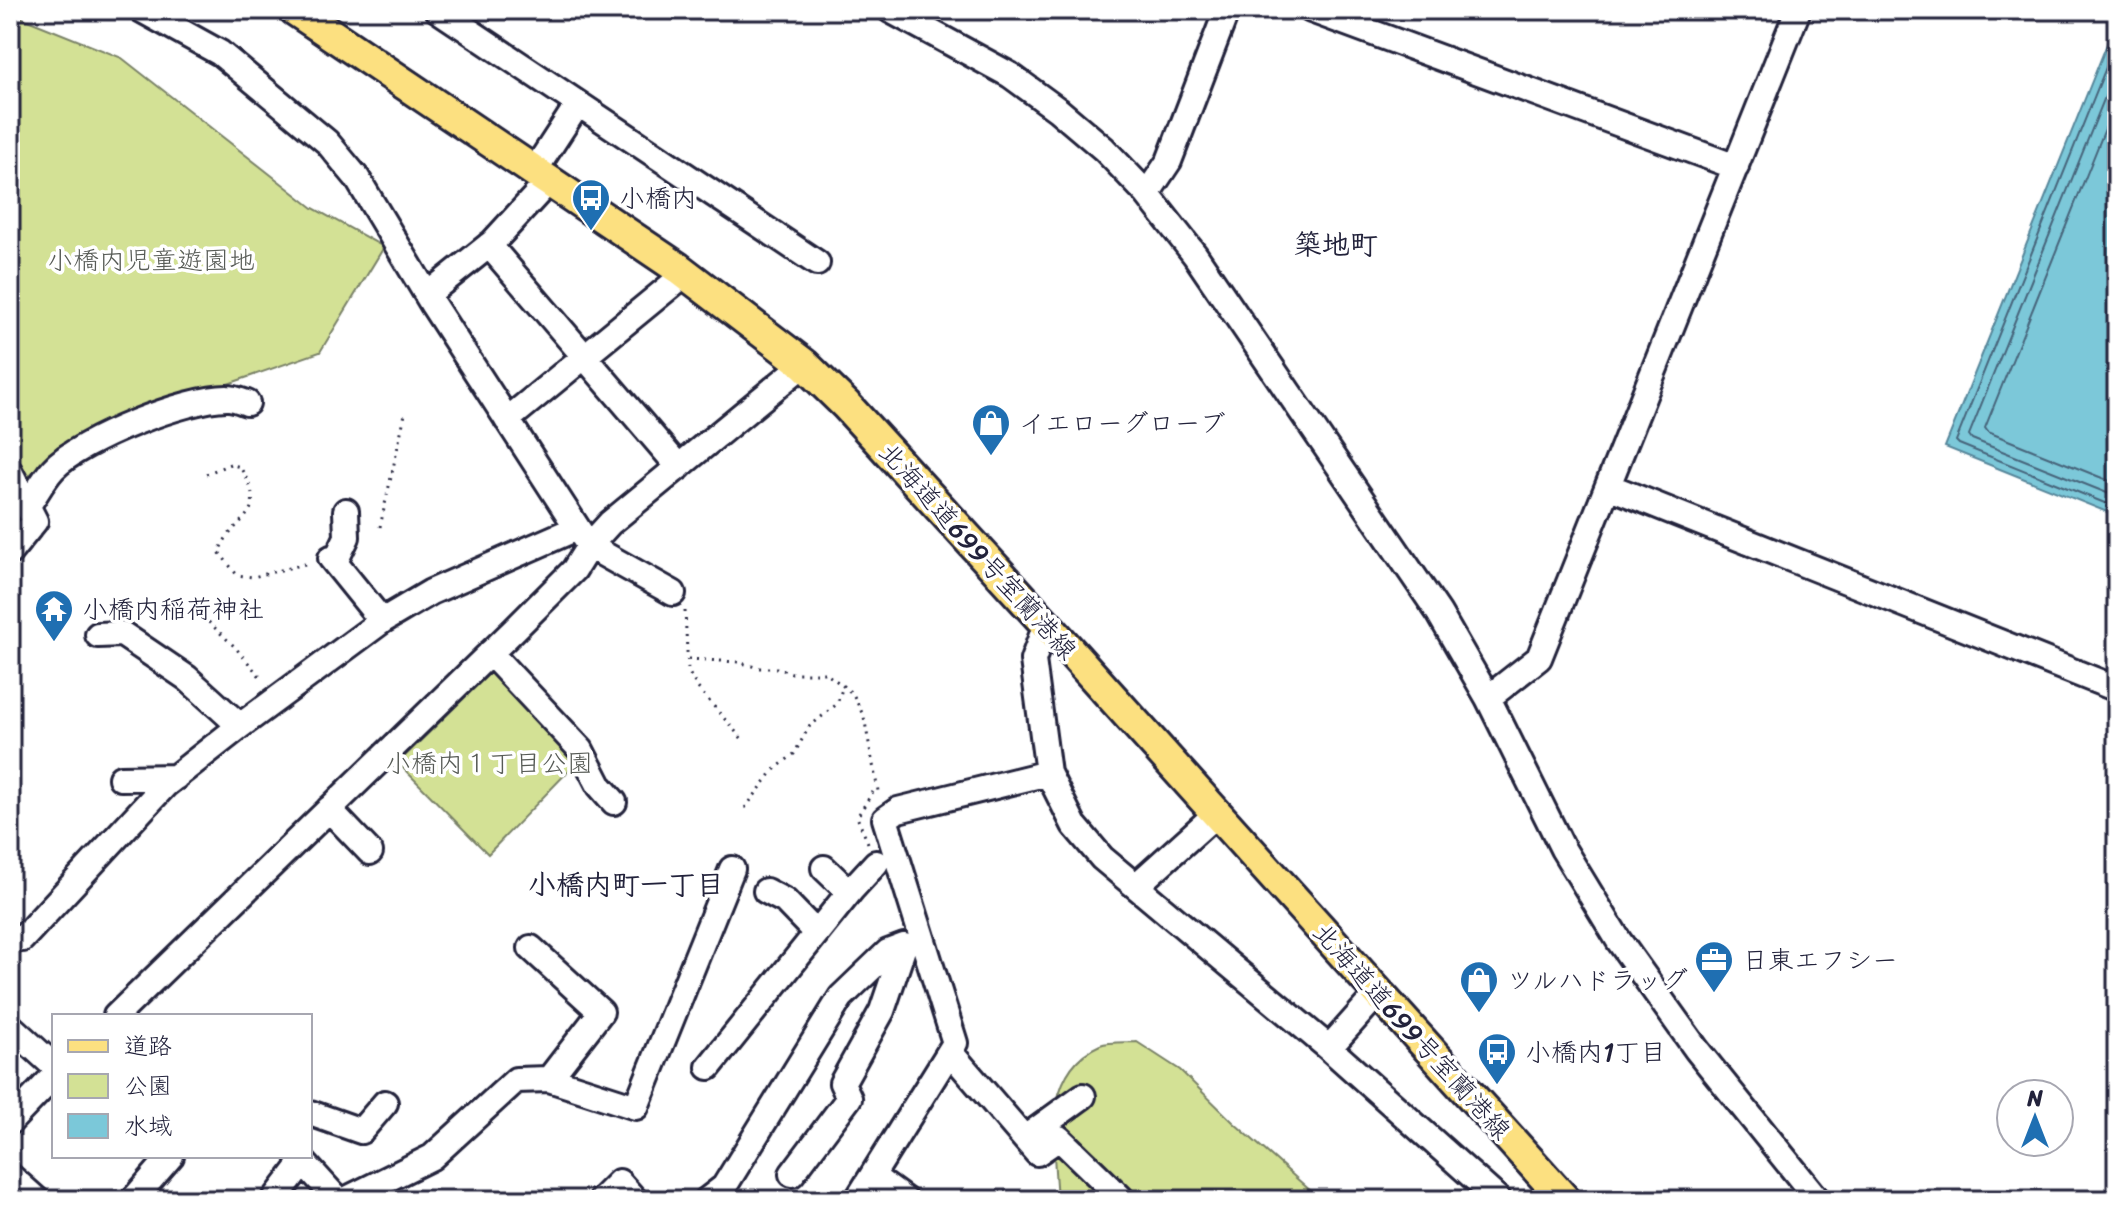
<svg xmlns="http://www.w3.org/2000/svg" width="2127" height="1210" viewBox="0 0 2127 1210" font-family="Sriracha,'Klee One',sans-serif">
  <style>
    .green { fill: #d3e195; stroke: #7a8268; stroke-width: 2 }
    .water { fill: #7bc8d9; stroke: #57869a; stroke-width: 2 }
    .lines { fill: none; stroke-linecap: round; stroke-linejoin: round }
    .shore { stroke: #46647a; stroke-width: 2 }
    .minor-casing { stroke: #22223b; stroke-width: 30 }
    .major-casing { stroke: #22223b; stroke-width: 36 }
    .path { stroke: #22223b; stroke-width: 3; stroke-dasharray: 2 6; stroke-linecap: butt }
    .minor { stroke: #fff; stroke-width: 24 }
    .major { stroke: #fce080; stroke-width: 30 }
    .labels { text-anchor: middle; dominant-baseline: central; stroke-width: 7; stroke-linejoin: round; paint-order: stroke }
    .poi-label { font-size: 26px; fill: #22223b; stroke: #fff; text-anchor: start }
    .park-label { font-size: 26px; fill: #575b56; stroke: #fff }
    .street-label { font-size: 26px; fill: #22223b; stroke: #fff }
    .neighbourhood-label { font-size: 28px; font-weight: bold; fill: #22223b; stroke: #fff }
  </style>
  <rect width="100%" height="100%" fill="#fff"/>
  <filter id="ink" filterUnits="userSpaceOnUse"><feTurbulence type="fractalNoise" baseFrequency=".0125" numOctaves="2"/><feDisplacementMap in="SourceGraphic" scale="16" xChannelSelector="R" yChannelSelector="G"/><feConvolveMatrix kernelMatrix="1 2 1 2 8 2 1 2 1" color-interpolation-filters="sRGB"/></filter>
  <g filter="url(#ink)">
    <path class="green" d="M10 13 122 58 313 208 384 247 320 352 222 386 132 410 58 446 24 481 10 455Z
      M495 668 581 758 488 854 398 763Z
      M1137 1042 1180 1070 1234 1123 1321 1200H1057C1054 1148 1041 1071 1100 1045 1110 1041 1126 1043 1137 1042Z"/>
    <path class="water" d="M2117 19V516L1945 447Z"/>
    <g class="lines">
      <path class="shore" d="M2117 40 1956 441 1959 444 2117 508
        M2117 67 1969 435 1972 439 2117 497
        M2117 99 1985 428 1988 432 2117 484"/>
      <defs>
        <path id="minor" d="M142 10 220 53 327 142 357 178 433 305 589 546 673 593
          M438 10 817 263
          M890 10 1010 75 1058 110 1104 149 1147 194 1195 255 1439 613 1488 698 1563 849 1619 941 1697 1050 1818 1200
          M1311 10 1736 167
          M535 170 578 104
          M1147 194 1169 161 1227 10
          M489 245 679 467
          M428 294 493 242 550 180
          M507 420 685 274
          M10 472 35 521 10 552
          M1608 486 2117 689
          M28 505C36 494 43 480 53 469 79 440 189 397 228 398 234 398 241 401 247 403
          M331 558 382 621
          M335 562 347 537 346 511
          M1046 624 1033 660 1048 773 1074 825 1102 858 1329 1048 1499 1200
          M98 635 122 634 187 678 240 726
          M490 653 581 750 599 785 614 802
          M1488 698 1539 658 1798 10
          M121 778 176 777
          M329 809 370 852
          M824 868 849 892
          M1136 886 1216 814
          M766 891 785 901 816 933
          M10 937 22 939 165 785 240 726 382 621 431 592 577 528
          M531 948 601 1012 549 1079
          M116 1016 515 629 574 570 589 546 610 523 804 364
          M10 1026 54 1066
          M1329 1048 1378 993
          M950 1052 1037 1153 1059 1138 1121 1198
          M709 1067 852 889 876 863
          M310 1113 361 1131 385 1103
          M10 1122 54 1076
          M1025 1138 1083 1096
          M298 1156 338 1200
          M792 1174 849 1098 842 1083 882 1011 904 946
          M10 1176 37 1200
          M872 1176 905 1200
          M133 1200 171 1156
          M274 1200 303 1162
          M345 1200 432 1157 516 1080 549 1079 636 1107 732 869
          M601 1200 619 1182 635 1200
          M707 1200 724 1187 841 997 888 952 904 946
          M857 1200 955 1043 885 819 898 810 1048 773"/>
        <path id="major" d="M295 10 678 268 804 364 846 405 1046 624 1565 1200"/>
      </defs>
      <use href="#minor" class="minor-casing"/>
      <use href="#major" class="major-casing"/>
      <path class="path" d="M206 474 230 464 240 467C272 519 234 513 219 552L237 575 253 577 309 563
        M380 527 405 414
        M197 611 234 646 263 680
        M685 611 688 671 697 687 742 739
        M688 659 738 662 759 668H777L792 673H825L838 682 853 694 864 717 879 796
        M745 808 774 770 794 754 809 727 837 704 843 686
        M868 843 857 817 876 787"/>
      <use href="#minor" class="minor"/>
      <use href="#major" class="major"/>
    </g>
  </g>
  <defs>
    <symbol id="bus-pin" viewBox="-11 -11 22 30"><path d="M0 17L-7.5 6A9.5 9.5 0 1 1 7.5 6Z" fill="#1f6fb2" stroke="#fff"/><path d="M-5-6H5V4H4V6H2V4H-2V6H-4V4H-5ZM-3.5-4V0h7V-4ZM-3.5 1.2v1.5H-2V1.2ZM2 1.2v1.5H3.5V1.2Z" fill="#fff"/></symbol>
    <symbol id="shop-pin" viewBox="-11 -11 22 30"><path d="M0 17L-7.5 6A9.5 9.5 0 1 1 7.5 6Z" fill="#1f6fb2" stroke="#fff"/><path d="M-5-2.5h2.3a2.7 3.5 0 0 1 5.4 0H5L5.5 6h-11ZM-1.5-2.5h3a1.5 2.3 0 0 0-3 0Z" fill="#fff"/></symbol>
    <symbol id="temple-pin" viewBox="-11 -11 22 30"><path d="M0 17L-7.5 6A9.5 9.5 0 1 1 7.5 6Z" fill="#1f6fb2" stroke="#fff"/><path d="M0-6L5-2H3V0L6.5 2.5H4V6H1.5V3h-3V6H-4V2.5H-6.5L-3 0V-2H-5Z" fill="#fff"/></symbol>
    <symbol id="office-pin" viewBox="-11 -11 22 30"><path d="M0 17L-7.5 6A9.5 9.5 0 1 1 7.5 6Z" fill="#1f6fb2" stroke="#fff"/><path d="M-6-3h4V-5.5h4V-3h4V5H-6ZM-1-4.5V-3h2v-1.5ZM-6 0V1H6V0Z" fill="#fff"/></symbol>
  </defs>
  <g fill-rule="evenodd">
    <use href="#bus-pin" x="569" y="176" width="44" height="60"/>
    <use href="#shop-pin" x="969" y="401" width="44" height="60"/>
    <use href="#temple-pin" x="32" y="587" width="44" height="60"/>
    <use href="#office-pin" x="1692" y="938" width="44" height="60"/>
    <use href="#shop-pin" x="1457" y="958" width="44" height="60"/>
    <use href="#bus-pin" x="1475" y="1030" width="44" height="60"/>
  </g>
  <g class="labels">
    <g class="poi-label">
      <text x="619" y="198">小橋内</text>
      <text x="1019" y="423">イエローグローブ</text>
      <text x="82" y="609">小橋内稲荷神社</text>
      <text x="1742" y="960">日東エフシー</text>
      <text x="1507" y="980">ツルハドラッグ</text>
      <text x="1525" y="1052">小橋内1丁目</text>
    </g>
    <g class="park-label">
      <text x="151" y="260">小橋内児童遊園地</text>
      <text x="489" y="763">小橋内１丁目公園</text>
    </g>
    <g class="street-label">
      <text transform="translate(978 551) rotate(48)">北海道道699号室蘭港線</text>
      <text transform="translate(1412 1031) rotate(48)">北海道道699号室蘭港線</text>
    </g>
    <g class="neighbourhood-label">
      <text x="1336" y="244">築地町</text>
      <text x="626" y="884">小橋内町一丁目</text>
    </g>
  </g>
  <rect width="2127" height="1210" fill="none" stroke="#fff" stroke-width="40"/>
  <rect x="20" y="20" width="2087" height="1170" fill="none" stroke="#22223b" stroke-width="3" filter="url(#ink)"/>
  <rect x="52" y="1014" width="260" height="144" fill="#ffffff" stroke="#a7a7b1" stroke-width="2"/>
  <rect x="68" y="1040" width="40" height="12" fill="#fce080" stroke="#a7a7b1" stroke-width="2"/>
  <text x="124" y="1054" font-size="24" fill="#22223b">道路</text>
  <rect x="68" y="1074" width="40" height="24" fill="#d3e195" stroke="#a7a7b1" stroke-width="2"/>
  <text x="124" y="1094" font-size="24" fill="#22223b">公園</text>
  <rect x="68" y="1114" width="40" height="24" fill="#7bc8d9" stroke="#a7a7b1" stroke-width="2"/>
  <text x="124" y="1134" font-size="24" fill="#22223b">水域</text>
  <g transform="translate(2035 1118)"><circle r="38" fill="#ffffff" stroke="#a7a7b1" stroke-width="2"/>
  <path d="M0-6L14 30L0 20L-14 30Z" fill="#1f6fb2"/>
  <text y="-12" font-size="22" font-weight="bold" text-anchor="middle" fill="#22223b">N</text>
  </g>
</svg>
